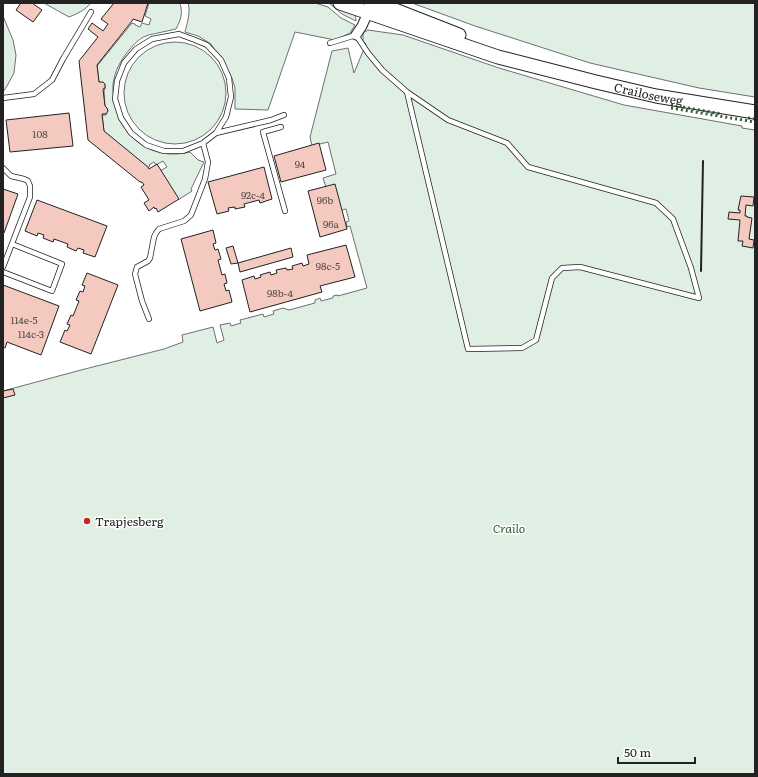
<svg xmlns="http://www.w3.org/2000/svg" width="758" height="777" viewBox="0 0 758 777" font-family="Literata,serif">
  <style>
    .green { fill: #e0efe3; stroke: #6f6f6f }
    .building { fill: #f3c9c0; stroke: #222 }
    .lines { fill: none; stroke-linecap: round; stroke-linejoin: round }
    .service-casing { stroke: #222; stroke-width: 6 }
    .minor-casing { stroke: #222; stroke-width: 11 }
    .secondary-casing { stroke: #222; stroke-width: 15 }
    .service { stroke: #fff; stroke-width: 4.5 }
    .minor { stroke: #fff; stroke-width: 9 }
    .secondary { stroke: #fff; stroke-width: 13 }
    .hedge { stroke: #2f5e38; stroke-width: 3; stroke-dasharray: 2 3; stroke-linecap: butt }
    .wall { stroke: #222; stroke-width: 2 }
    .poi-dot { fill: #c62828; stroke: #fff; stroke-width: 1.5 }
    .labels { text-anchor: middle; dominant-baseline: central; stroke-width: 3; stroke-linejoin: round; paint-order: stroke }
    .number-label { font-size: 10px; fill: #564c4a }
    .street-label { font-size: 12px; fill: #222; stroke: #fff }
    .poi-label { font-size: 12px; fill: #222; stroke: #fff; text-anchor: start }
    .park-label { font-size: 12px; font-style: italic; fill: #2f5e38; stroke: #fff }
  </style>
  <rect width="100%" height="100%" fill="#fff"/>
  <path class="green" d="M44 3H91C85 10 77 14 69 17Z
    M149 3H180C183 14 181 19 176 29 170 30 164 32 158 33 155 34 150 34 146 36 140 38 134 44 130 49 123 57 116 68 114 79 112 86 113 96 115 103 123 140 153 161 190 152L198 160 204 162 191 189 192 191 178 200 160 171 167 167 163 161 156 165 154 162 149 165 150 166 147 168 104 132 102 115H106L107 112V108L105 107 104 91 105 89V85L99 83 97 66 132 23 135 24V25L140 27 142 23 149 25 151 19 145 16Z
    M188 3H315L328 7 341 18 355 25 350 33 335 40 295 32 268 110 235 109V88L232 78 211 44 198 36 185 32C187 23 191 12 188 3Z
    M329 3C333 3 349 9 352 11 355 14 356 18 356 21L342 14Z
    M412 3H755V97L699 88 590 63 475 26Z
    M3 16 13 40 16 55 14 73 7 86 3 92Z
    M368 30 403 35 499 68 624 105 742 126V128L755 130V774H3V391L81 370 164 349 183 342 182 335 213 327 217 343 224 340 220 325 230 323 231 326 241 323 240 320 263 314 264 317 274 314 273 311 283 308 289 310 315 303V300L320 298 321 301 333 298V296L338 295V296L367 288 350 226 347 227 346 222 349 221 346 209 334 212 323 178 336 174 328 142 312 146 310 137 332 51 348 48 354 73 366 44 363 41V33Z
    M124 93a51 51 0 1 1 102 0a51 51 0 1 1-102 0Z"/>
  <path class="building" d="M21 3H32L42 10 33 22 16 10Z
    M114 3H148L142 22 133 19 132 21 97 65 99 82H103L105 84V88L103 89 105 106 107 108 108 111 106 114H102L104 131 148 167 149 169 157 164 179 199 158 212 156 208 155 209 154 207 149 211 144 203 149 200 141 187 144 185 142 182H140L88 140 79 61 98 37 88 29 92 23 103 31 108 24 101 19Z
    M69 113 73 146 10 152 6 120Z
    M319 143 326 170 281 182 274 156Z
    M264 167 272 199 260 203 259 200 244 204 245 207 235 209V207L228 208 229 211 217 214 208 182Z
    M335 184 347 229 320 237 308 191Z
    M3 189 18 194 4 233 3 232Z
    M741 196 754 197 753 206 746 205 745 216H747V217L752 218 749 239 754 240 753 248 742 246 743 241H738L740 220 728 219 729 212 740 213V210H738Z
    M37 200 107 226 95 257 83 253 84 250 78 248 76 251 67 247 68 244 54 239 53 242 43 238 44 235 38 233 37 236 25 231Z
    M213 230 216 243 213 244 215 250 218 249 221 259 218 260 222 275 225 274 227 283 224 284 226 291 229 290 232 302 200 311 181 239Z
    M346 245 355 277 320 286 322 292 250 312 242 280 254 276 255 279 261 277 260 275 270 272 271 275 277 273 276 270 286 268 287 270 293 269 292 266 302 263 303 266 309 264 307 255Z
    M233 246 238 263 231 264 226 248Z
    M291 248 293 257 240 272 238 263Z
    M87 273 118 285 91 354 60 342 65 330 67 331 70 325 67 324 71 315 73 316 79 301 76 300 80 291 83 292 85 286 82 285Z
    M3 285 59 306 41 355 7 342 5 348 3 347Z
    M13 389 15 395 3 398V391Z"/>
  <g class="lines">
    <defs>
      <path id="service" d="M330 43 356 35 368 53 382 70 407 92 468 349 522 348 536 340 552 278 562 268 580 267 699 298 691 268 673 219 656 203 528 167 507 143 448 120 407 92
        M3 98 34 94 52 80 63 59 91 12
        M281 127 263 132 285 211
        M216 133 226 117 231 97 229 78 221 60 207 45 195 40 179 34 152 39 136 49 124 63 117 81 115 99 121 118 131 133 146 145 164 151H183L203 143 216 133 271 120 284 115
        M3 168 11 176 24 179 28 181 30 186V197L3 267
        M3 272 52 291 62 264 12 244
        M149 319 142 301 135 274 137 267 148 261 150 258 154 237 156 233 159 229 184 221 191 215 205 179 208 162 203 143"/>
      <path id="minor" d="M356 35 362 26 370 8"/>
      <g id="secondary">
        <path id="s1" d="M340 3 498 57 596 82 656 96 755 112"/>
        <path d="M371 3 395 10 459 35"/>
      </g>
    </defs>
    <use href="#service" class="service-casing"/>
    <use href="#minor" class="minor-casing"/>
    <use href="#secondary" class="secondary-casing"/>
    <use href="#service" class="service"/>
    <use href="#minor" class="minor"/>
    <use href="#secondary" class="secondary"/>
    <path class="hedge" d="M673 105H671V108L755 122
      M683 107 722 114
      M748 118 755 119"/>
    <path class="wall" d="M701 271 703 161"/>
  </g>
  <circle class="poi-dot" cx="87" cy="521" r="4"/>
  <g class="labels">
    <g class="number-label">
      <text x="40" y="133">108</text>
      <text x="300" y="163">94</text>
      <text x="253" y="194">92c-4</text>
      <text x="325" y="199">96b</text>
      <text x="331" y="223">96a</text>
      <text x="328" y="265">98c-5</text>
      <text x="280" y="292">98b-4</text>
      <text x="24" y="319">114e-5</text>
      <text x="31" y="333">114c-3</text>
    </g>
    <g class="street-label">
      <text stroke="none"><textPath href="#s1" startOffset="322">Crailoseweg</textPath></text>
    </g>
    <g class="poi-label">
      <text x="95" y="521">Trapjesberg</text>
    </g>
    <g class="park-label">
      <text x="509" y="528">Crailo</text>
    </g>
  </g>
  <rect width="758" height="777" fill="none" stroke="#222222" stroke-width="8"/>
  <path d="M618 757v6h77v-6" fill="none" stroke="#222222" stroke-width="2"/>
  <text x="624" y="757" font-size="12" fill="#222222" stroke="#ffffff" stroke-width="3" paint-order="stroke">50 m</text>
</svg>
